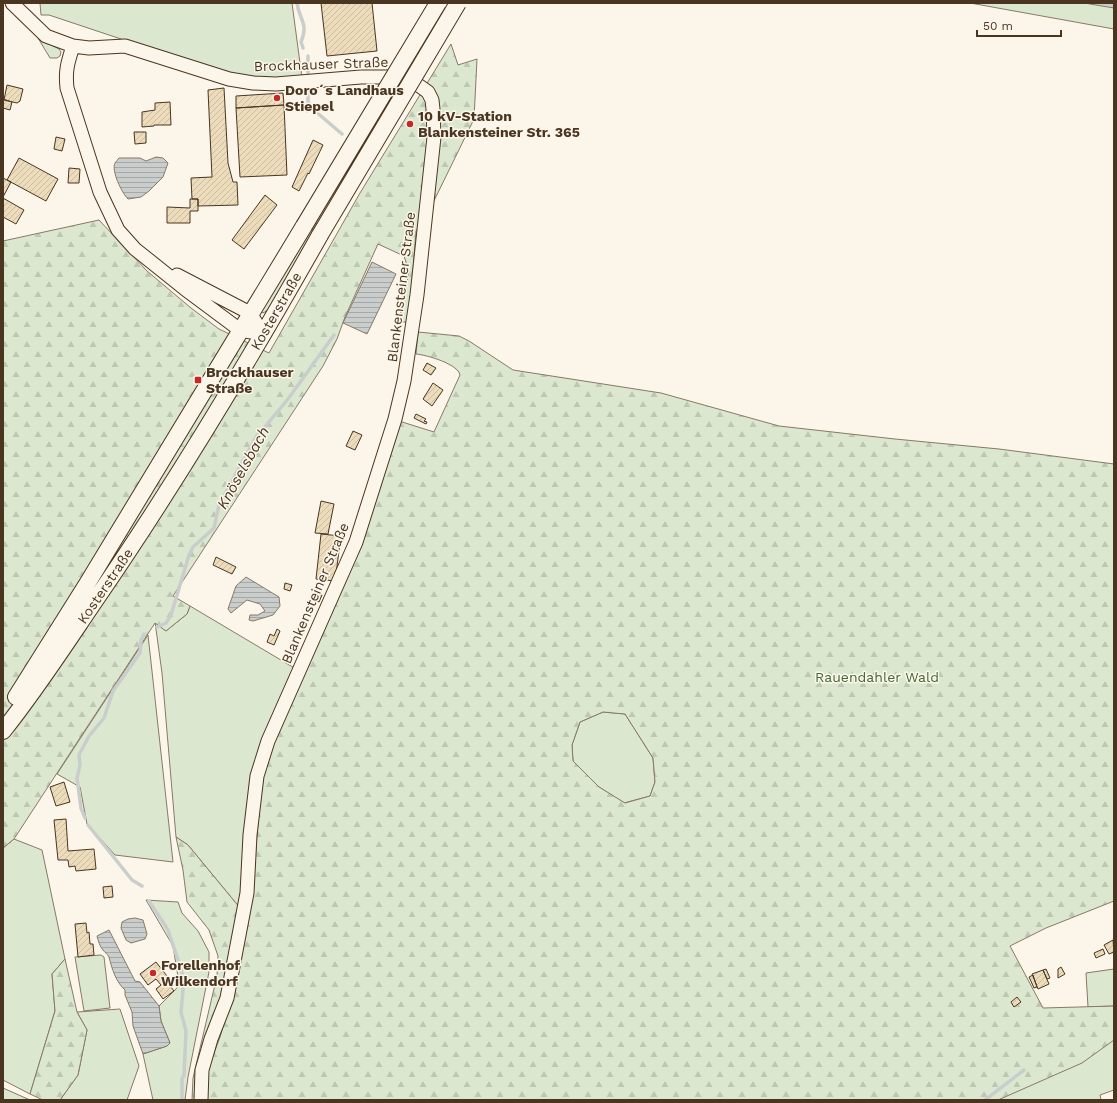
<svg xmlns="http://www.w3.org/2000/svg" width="1117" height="1103" viewBox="0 0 1117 1103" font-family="'Work Sans',sans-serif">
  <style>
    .grass { fill: #dce7d0; stroke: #887966 }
    .forest { fill: url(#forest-firs); stroke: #887966; fill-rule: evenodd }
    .water { fill: url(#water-rules); stroke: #887966 }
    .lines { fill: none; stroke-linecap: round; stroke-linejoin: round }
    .stream { stroke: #c9cecd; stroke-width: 3.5 }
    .building { fill: url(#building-hatch); stroke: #4a3520 }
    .minor-casing { stroke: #4a3520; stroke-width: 15 }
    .major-casing { stroke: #4a3520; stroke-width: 18 }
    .minor { stroke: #fbf6e9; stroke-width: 13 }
    .major { stroke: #fbf6e9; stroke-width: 16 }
    .major-bridge-casing { stroke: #4a3520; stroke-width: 18; stroke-linecap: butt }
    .major-bridge { stroke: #fbf6e9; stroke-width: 16 }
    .poi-dot { fill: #c62828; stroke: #fbf6e9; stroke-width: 1.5 }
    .labels { text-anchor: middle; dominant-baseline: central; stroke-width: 3; stroke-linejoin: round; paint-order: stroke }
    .street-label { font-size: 14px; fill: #4a3520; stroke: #fbf6e9 }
    .poi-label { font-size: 14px; font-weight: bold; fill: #4a3520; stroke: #fbf6e9; text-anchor: start }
    .park-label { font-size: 14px; fill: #436837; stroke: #fbf6e9 }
    .water-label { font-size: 15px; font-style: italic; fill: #4a3520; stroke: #fbf6e9 }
  </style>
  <defs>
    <pattern id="forest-firs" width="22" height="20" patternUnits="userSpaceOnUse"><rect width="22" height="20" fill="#dce7d0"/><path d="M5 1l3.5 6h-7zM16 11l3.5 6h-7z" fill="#bec7b2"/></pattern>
    <pattern id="water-rules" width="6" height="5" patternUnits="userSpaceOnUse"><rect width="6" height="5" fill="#c9cecd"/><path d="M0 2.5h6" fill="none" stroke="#a5a8a6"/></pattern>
    <pattern id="building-hatch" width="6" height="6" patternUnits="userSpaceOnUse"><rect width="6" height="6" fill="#ecdcbc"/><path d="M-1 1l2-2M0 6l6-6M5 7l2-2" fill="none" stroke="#ccbda1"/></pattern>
  </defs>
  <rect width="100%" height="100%" fill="#fbf6e9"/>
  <path class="grass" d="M40 3H292L302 78 241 79 49 15H41Z
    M970 3H1114V29Z
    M38 38 59 49 61 52 60 56 57 58H50Z
    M313 222 319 225 269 308 265 312 262 313 261 309Z
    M190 606 296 669 277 709 240 908 188 845 176 837 162 673 155 622 166 631 187 614Z
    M148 635 173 862 115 855 87 824 80 787 57 774Z
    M603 712 625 714 653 758 655 782 650 796 624 803 599 787 573 761 572 745 580 722Z
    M14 839 42 850 65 959 52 974 55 1011 30 1094 3 1080V848Z
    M146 900 178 902 182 913 198 931 209 952V972L188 1077 185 1100H153L143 1054 167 1046 170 1043 161 1021 159 1006 175 990 187 976 178 977 173 946Z
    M101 955 104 957 110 1008 84 1011 75 957Z
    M1114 969V1006L1088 1007 1086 973Z
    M120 1009 139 1066 127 1100H60L78 1075 87 1030 77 1012Z
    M1114 1034V1090L1100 1095 1101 1100H994Z
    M3 1088 30 1100H3Z"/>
  <path class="forest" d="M451 44 458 65 477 59 474 119 429 211 416 231 409 322H399L409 272 404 256 378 244 345 317 337 339 323 366 173 596 190 606 187 614 166 631 155 623 14 839 3 848V241L99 220 147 271 191 308 219 329 269 353 360 193Z
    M418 332 459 336 469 341 513 370 661 393 779 426 895 439 999 449 1114 464V901L1046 928 1010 946 1043 1008 1114 1006V1040L1082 1063 998 1100H207V1072L220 1037 231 999 252 896 262 776 271 742 399 421 434 432 460 375C458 364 427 355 416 354ZM603 712 625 714 653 758 655 782 650 796 625 803 599 787 573 761 572 745 580 722Z
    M176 837 188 845 240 908 233 952 198 1100H192L193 1078 217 976 218 956 209 930 187 902 183 870Z
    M65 959 77 1012 87 1030 78 1075 60 1100H43L30 1094 55 1011 52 974Z"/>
  <path class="water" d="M1084 3H1114V8Z
    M156 157 163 158 168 163 163 177 149 191 141 197 128 199C122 193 111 171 115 163 116 161 118 160 119 158H140L146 161Z
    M372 262 396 274 367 334 343 323Z
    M246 577 279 597 280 606 273 615 253 621 249 620 250 615H258L265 611 260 604 247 600 231 613 228 609 236 586Z
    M135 918 143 920 147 934 145 939 131 943 126 940 121 928 122 922 128 919Z
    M109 930 135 981 140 982 159 1006 161 1021 170 1043 167 1046 143 1054 133 1026 132 1012 125 995V990C116 982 112 969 109 957 107 953 105 953 103 950 100 947 98 940 97 936Z"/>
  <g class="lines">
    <path class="stream" d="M297 3C299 20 309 23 301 42L303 48
      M308 56V75
      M308 92V102L315 111 342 134
      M307 111 308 102
      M157 627 166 623 171 615 189 555 193 547 214 528 219 505 255 439 288 399 334 335
      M85 818 81 808 77 778 80 765 79 755 89 736 104 718 113 691 140 653 141 640 144 634
      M88 825 132 880 142 886
      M149 901 168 930 182 972 183 990 181 1012 186 1031 184 1075 182 1079V1100
      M985 1100 1024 1070"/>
  </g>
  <path class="building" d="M321 3H372L377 51 327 56Z
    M7 85 23 89 20 101 17 103 4 100Z
    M224 88 228 163 233 182H237L238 205 198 206V199H192L191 178 212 177 208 90Z
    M283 93 284 105 236 108V96Z
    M3 99 12 102 10 110 3 108Z
    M170 102 171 125H154V126L142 127V112L155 110V103Z
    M284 105 287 175 240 177 236 108Z
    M408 121 414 124 411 128 406 125Z
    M134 132H146V143L135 144Z
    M56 137 65 139 62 151 54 149Z
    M313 140 323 145 309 174 308 173 299 191 292 187Z
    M19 158 58 179 46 201 7 180Z
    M69 168 80 169 79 183H68Z
    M3 178 11 182 3 197Z
    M265 195 277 205 244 249 232 240Z
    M3 198 24 210 16 224 3 217Z
    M190 199H198V211H190V223H167V207L190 208Z
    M427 363 436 368 431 375 423 370Z
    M433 383 443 390 432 406 423 399Z
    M416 414 426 419 424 421 427 422 426 424 414 418Z
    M353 431 362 435 355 450 346 446Z
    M321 501 334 504 328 534 315 533Z
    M321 534 341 536 335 581 316 579Z
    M216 557 236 567 232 574 213 565Z
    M285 583 292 585 290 591 284 589Z
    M316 594 322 595 319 602 314 600Z
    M277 629 280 631 274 645 267 642 270 634 274 636Z
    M64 782 70 802 56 806 50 787Z
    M66 819 68 851 94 849 96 869 76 871 75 866 69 867 68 860H58L54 820Z
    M112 886 113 897 104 898 103 887Z
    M86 923 87 933 89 932 90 944H93L94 955 78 957 75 924Z
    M1113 940 1114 952 1109 954 1104 945Z
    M1103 949 1105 954 1096 958 1094 953Z
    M156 962 174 985 171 987 174 991 163 999 156 989 161 985 156 979 148 985 140 974Z
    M1061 967 1065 974 1058 978V969Z
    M1046 969 1050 978 1047 979 1043 970Z
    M1043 970 1049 984 1038 989 1032 974Z
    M1033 975 1037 987 1034 988 1029 977Z
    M1017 997 1021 1002 1014 1007 1011 1002Z"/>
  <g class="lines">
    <defs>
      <path id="minor" d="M12 3 46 36 73 46 89 48 125 46 229 79 253 83 276 84 361 77H397L414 82 428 92 432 100 433 109 434 137 417 295 404 381 395 419 356 542 268 741 257 776 250 835 247 893 227 998 211 1039 202 1070 201 1100
        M73 46C68 62 65 70 67 88L100 192 118 230 135 249 185 289 240 330 263 334
        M177 275 250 313 263 334"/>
      <path id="major" d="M16 697 87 584 304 226
        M3 731C35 691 63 648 92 605 174 486 249 361 320 235"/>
    </defs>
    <use href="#minor" class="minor-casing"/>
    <use href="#major" class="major-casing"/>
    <use href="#minor" class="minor"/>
    <use href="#major" class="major"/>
    <defs>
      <path id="major-bridge" d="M304 226 438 3
        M320 235 458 3"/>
    </defs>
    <use href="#major-bridge" class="major-bridge-casing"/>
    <use href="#major-bridge" class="major-bridge"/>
  </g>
  <g class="poi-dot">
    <circle cx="277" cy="98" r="4"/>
    <circle cx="410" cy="124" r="4"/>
    <rect x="194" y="376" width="8" height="8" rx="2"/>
    <circle cx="153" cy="973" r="4"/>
  </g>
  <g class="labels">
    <g class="street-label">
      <text transform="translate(321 64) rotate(-2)">Brockhauser Straße</text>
      <text transform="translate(401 287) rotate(-83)">Blankensteiner Straße</text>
      <text transform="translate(276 311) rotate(-60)">Kosterstraße</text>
      <text transform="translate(105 586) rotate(-56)">Kosterstraße</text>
      <text transform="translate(315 593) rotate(-67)">Blankensteiner Straße</text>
    </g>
    <g class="poi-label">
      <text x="285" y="90">Doro´s Landhaus<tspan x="285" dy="16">Stiepel</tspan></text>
      <text x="418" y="116">10 kV-Station<tspan x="418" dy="16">Blankensteiner Str. 365</tspan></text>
      <text x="206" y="372">Brockhauser<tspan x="206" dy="16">Straße</tspan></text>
      <text x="161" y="965">Forellenhof<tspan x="161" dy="16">Wilkendorf</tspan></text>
    </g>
    <g class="park-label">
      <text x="877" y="677">Rauendahler Wald</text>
    </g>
    <g class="water-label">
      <text transform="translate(243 468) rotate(-61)">Knöselsbach</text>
    </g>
  </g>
  <rect width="1117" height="1103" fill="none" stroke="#4a3520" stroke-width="8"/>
  <path d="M977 30v6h84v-6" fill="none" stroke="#4a3520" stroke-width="2"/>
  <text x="983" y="30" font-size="12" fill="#4a3520" stroke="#fbf6e9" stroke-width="3" paint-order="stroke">50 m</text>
</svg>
